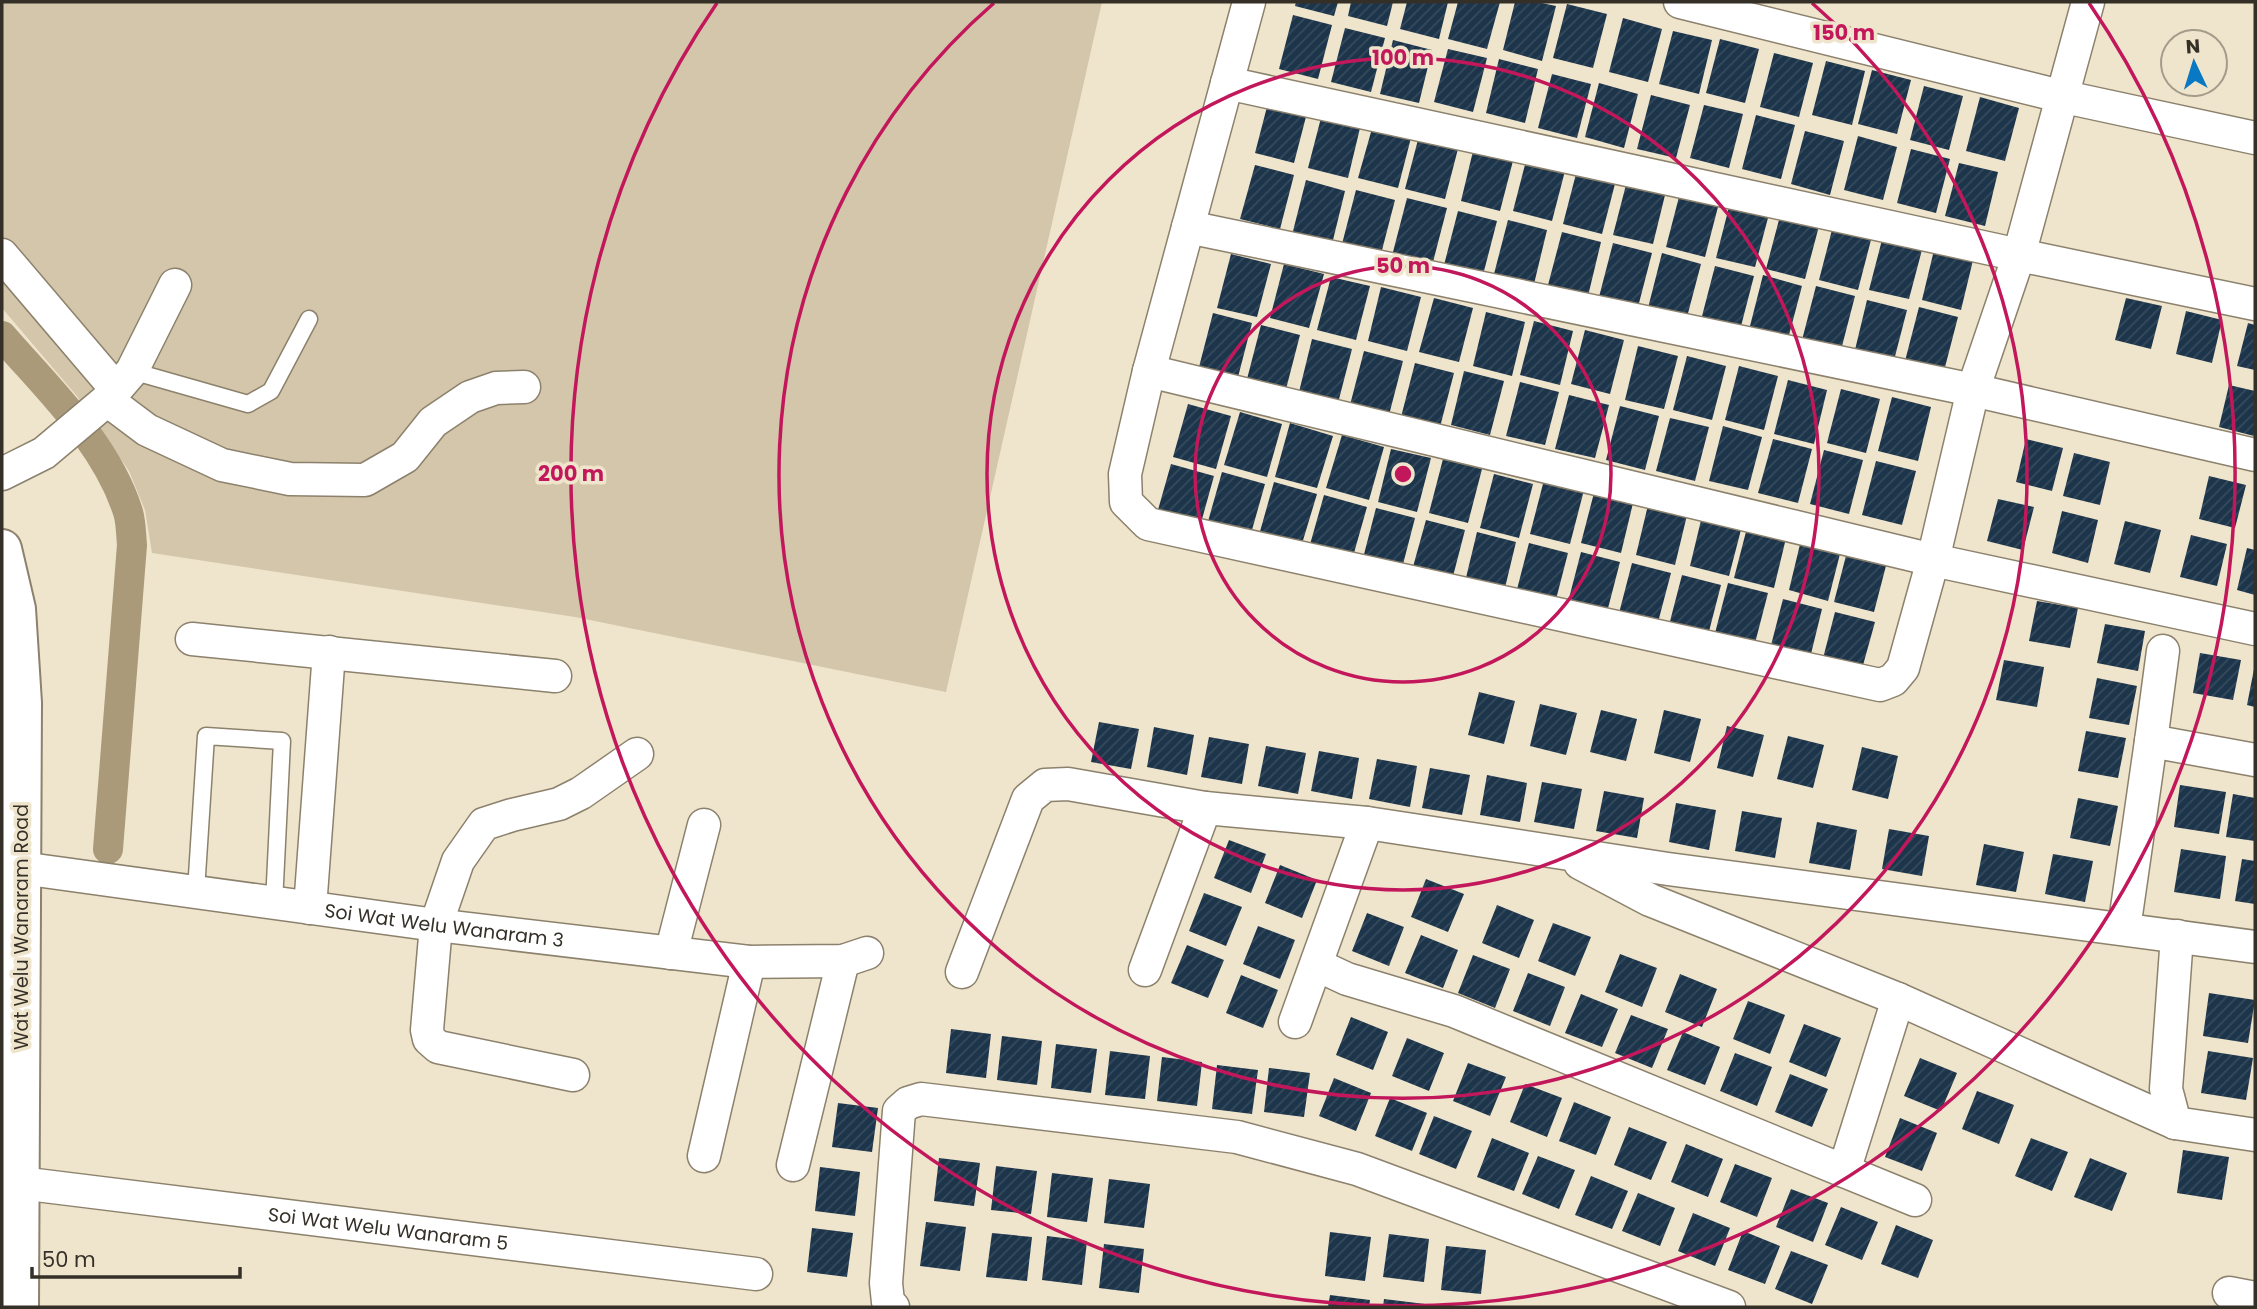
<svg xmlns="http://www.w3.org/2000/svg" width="2257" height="1309" viewBox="0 0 2257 1309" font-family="Poppins,sans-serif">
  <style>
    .green { fill: #d3c6ab }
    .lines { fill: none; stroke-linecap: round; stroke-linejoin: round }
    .canal { stroke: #aa9a79; stroke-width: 30 }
    .building { fill: url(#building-hatch) }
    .service-casing { stroke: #8c816c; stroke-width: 19 }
    .minor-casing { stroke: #8c816c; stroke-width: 35 }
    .tertiary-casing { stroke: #8c816c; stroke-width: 42 }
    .service { stroke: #fff; stroke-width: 16 }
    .minor { stroke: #fff; stroke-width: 32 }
    .tertiary { stroke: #fff; stroke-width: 38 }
    .ring { fill: none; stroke: #c2185b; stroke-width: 3.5 }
    .labels { text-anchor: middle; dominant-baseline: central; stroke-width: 7; stroke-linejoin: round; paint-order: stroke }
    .street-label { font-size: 19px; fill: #343027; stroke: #efe4cc }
    .centre { fill: #c2185b; stroke: #efe4cc; stroke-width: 3.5 }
    .ring-label { font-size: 21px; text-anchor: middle; font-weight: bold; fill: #c2185b; stroke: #efe4cc; stroke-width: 7; stroke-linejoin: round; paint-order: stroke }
  </style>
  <defs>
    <pattern id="building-hatch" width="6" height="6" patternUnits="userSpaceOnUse" patternTransform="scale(1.75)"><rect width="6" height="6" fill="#1d354b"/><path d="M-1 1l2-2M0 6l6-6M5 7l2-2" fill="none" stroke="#364a5c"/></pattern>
  </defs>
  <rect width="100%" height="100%" fill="#efe4cc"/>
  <path class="green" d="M2 2H1102L946 692 575 617 152 553 145 510 129 471 76 395 2 308Z"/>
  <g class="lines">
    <path class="canal" d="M2 336C48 389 106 443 128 512 131 522 131 534 132 545L108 849"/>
  </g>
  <path class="building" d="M1296 2H1338L1334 16 1295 6Z
    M1351 2H1393L1387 26 1348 16Z
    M1407 2H1448L1439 39 1400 29Z
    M1458 2H1500L1487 49 1448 39Z
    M1515 2H1537L1556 6 1542 61 1503 50Z
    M1567 4 1607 14 1593 68 1553 58Z
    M1293 15 1332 25 1318 79 1279 69Z
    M1623 18 1662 29 1648 82 1609 72Z
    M1345 28 1385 38 1371 92 1331 82Z
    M1673 31 1712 40 1699 94 1659 84Z
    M1720 39 1759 49 1745 103 1706 93Z
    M1393 40 1432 50 1419 103 1380 94Z
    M1448 49 1487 58 1473 112 1434 102Z
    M1774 53 1813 63 1799 117 1760 107Z
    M1499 59 1538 69 1525 123 1486 113Z
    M1826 61 1865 71 1852 125 1812 115Z
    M1872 70 1911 80 1897 134 1858 124Z
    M1552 74 1591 84 1577 138 1538 128Z
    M1599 83 1638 94 1624 148 1585 137Z
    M1924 86 1963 96 1949 150 1910 140Z
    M1651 95 1690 105 1676 158 1637 149Z
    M1980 97 2019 108 2005 161 1966 151Z
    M1269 99 1308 109 1294 163 1255 153Z
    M1704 105 1743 114 1729 168 1690 158Z
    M1322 114 1361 124 1348 178 1308 168Z
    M1756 115 1795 125 1781 179 1742 169Z
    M1373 125 1412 134 1398 188 1358 178Z
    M1805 131 1844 141 1830 195 1791 184Z
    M1419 136 1459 145 1445 199 1405 189Z
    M1858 136 1897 147 1883 200 1844 190Z
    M1474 147 1514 157 1500 211 1461 201Z
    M1911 149 1950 159 1936 213 1897 203Z
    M1527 157 1566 167 1552 221 1513 211Z
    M1959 163 1998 172 1985 226 1945 216Z
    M1255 165 1294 175 1280 229 1240 219Z
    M1577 170 1616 180 1602 234 1563 224Z
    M1306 180 1345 191 1332 244 1292 235Z
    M1627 181 1666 191 1653 244 1613 235Z
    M1356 190 1395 200 1381 254 1342 244Z
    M1680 193 1719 203 1705 257 1666 247Z
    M1407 198 1447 208 1433 262 1393 252Z
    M1730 203 1769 214 1755 267 1716 258Z
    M1458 211 1497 221 1483 275 1444 265Z
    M1780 216 1819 226 1805 279 1766 269Z
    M1508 220 1547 230 1534 284 1494 274Z
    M1833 226 1872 236 1858 290 1819 280Z
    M1562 232 1601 242 1588 296 1548 285Z
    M1883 236 1923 246 1909 299 1869 290Z
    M1613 243 1652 253 1638 307 1599 297Z
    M1935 246 1974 256 1961 310 1922 300Z
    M1662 253 1701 264 1687 317 1648 308Z
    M1231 254 1271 264 1257 317 1217 308Z
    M1284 264 1324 274 1309 328 1270 318Z
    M1715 266 1754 276 1740 330 1701 320Z
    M1763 275 1802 286 1788 339 1749 330Z
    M1331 277 1370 286 1356 340 1317 330Z
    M1816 286 1855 296 1841 350 1802 340Z
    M1381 287 1421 297 1407 351 1368 341Z
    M1434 298 1473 308 1459 362 1419 352Z
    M2126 298 2162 306 2151 349 2115 340Z
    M1867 300 1907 310 1893 364 1854 354Z
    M1919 307 1958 317 1944 371 1905 361Z
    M2186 311 2222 320 2212 363 2176 354Z
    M1486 312 1525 322 1512 376 1473 366Z
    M1213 313 1252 323 1238 377 1199 367Z
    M1534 321 1573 331 1560 385 1520 375Z
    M2248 323 2255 325V370L2237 366Z
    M1261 325 1300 335 1286 389 1247 379Z
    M1585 330 1624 340 1610 394 1571 384Z
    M1312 339 1352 349 1338 403 1299 392Z
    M1638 346 1678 356 1664 409 1625 400Z
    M1364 351 1403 361 1389 415 1350 405Z
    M1687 356 1726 366 1712 420 1673 410Z
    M1415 363 1454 373 1440 427 1401 417Z
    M1739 366 1778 376 1764 430 1725 420Z
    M1464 371 1504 381 1490 435 1451 425Z
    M1788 380 1827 390 1814 444 1774 434Z
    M1520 382 1559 392 1545 445 1506 436Z
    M2229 385 2255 391 2254 436 2219 427Z
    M1841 389 1880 399 1866 453 1827 443Z
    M1569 395 1609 405 1595 458 1555 449Z
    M1892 397 1931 407 1918 461 1878 451Z
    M1188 404 1231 416 1216 469 1173 457Z
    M1620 406 1659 416 1645 470 1606 460Z
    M1240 412 1282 424 1267 477 1224 465Z
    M1670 418 1709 427 1695 481 1656 471Z
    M1290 423 1333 436 1317 488 1275 477Z
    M1723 426 1762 437 1748 490 1709 481Z
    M1342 435 1384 447 1369 500 1326 488Z
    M1773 439 1812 449 1798 503 1758 493Z
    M2026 439 2063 448 2052 491 2016 482Z
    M1391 449 1431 458 1417 512 1378 502Z
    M1824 450 1863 460 1849 514 1810 504Z
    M2074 453 2110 462 2100 505 2063 496Z
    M1443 459 1482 469 1468 523 1429 513Z
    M1876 461 1916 471 1902 525 1862 515Z
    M1171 464 1214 476 1199 530 1156 517Z
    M1222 472 1265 484 1250 537 1207 525Z
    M1494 474 1533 484 1519 538 1480 528Z
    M2209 476 2246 485 2235 528 2199 519Z
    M1544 480 1584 490 1570 544 1530 534Z
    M1274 482 1317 494 1301 547 1259 535Z
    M1595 489 1634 499 1621 553 1581 543Z
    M1324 495 1367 507 1352 560 1309 548Z
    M1998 499 2034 507 2023 550 1987 541Z
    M1649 501 1688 511 1675 565 1636 555Z
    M1376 508 1415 518 1401 572 1362 562Z
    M2062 511 2098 520 2088 563 2052 553Z
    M1703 512 1743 522 1729 576 1690 566Z
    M1426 520 1465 530 1451 584 1411 574Z
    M2125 521 2161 530 2150 573 2114 564Z
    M1748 524 1787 534 1774 588 1734 578Z
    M1477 532 1516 542 1503 596 1464 586Z
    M2191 535 2227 544 2217 586 2180 577Z
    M1802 536 1842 546 1828 601 1789 590Z
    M1529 543 1568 553 1554 607 1515 597Z
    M1848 548 1888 558 1874 612 1834 602Z
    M2247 548 2255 550V595L2237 590Z
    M1581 552 1620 562 1606 616 1567 606Z
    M1632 563 1671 573 1657 626 1618 617Z
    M1682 575 1721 585 1707 639 1668 629Z
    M1728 583 1768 593 1754 647 1714 637Z
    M1783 599 1822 609 1809 662 1769 653Z
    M2037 601 2078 608 2070 648 2029 641Z
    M1835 612 1875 622 1860 676 1821 666Z
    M2105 624 2145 631 2138 671 2097 663Z
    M2200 653 2241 660 2233 700 2193 693Z
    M2004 660 2044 667 2037 707 1996 700Z
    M2254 669H2255V707L2247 705Z
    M2097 678 2137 686 2129 725 2089 718Z
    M1479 692 1515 701 1504 744 1468 735Z
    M1540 704 1577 713 1566 755 1530 746Z
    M1601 710 1637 719 1626 761 1590 752Z
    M1664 710 1701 719 1690 762 1654 753Z
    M1099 722 1139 729 1131 769 1091 762Z
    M1727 726 1764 735 1753 777 1717 768Z
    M1154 727 1194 735 1187 775 1147 767Z
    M2086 731 2126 738 2118 778 2078 771Z
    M1788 736 1824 745 1813 788 1777 779Z
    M1209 737 1249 744 1242 784 1201 777Z
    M1266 746 1306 753 1298 794 1258 786Z
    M1862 747 1898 756 1888 799 1852 790Z
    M1319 751 1359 758 1352 799 1311 791Z
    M1377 759 1417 766 1410 807 1369 799Z
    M1430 768 1470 775 1462 815 1422 808Z
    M1487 775 1527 783 1520 822 1480 815Z
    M1542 782 1582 789 1574 829 1534 822Z
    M2180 785 2226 792 2219 834 2174 827Z
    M1604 791 1644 798 1637 838 1596 831Z
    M2233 794 2255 798V841L2226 837Z
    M2078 798 2118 806 2110 846 2070 838Z
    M1676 803 1716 810 1709 850 1669 842Z
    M1742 811 1782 818 1775 858 1735 851Z
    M1817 822 1857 830 1850 870 1809 863Z
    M1889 829 1929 836 1922 876 1882 869Z
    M1229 840 1266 854 1251 893 1214 878Z
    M1984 844 2024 852 2016 892 1976 885Z
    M2181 849 2226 856 2220 899 2174 892Z
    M2053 854 2093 861 2085 902 2045 894Z
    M2242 859 2255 861V904L2235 901Z
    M1280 865 1317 880 1302 918 1265 903Z
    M1426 879 1464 894 1448 932 1411 917Z
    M1204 893 1242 907 1226 946 1189 931Z
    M1497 905 1534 920 1519 958 1482 943Z
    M1367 913 1404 927 1389 966 1352 951Z
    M1553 923 1591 937 1575 976 1538 961Z
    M1258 926 1295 940 1280 979 1243 964Z
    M1421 935 1458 950 1443 988 1405 973Z
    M1187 945 1224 960 1208 998 1171 983Z
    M1620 954 1657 968 1642 1007 1605 992Z
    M1473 955 1510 969 1495 1008 1458 993Z
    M1528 973 1565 987 1550 1026 1513 1011Z
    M1680 974 1717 989 1702 1027 1665 1012Z
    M1241 975 1278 990 1263 1028 1226 1013Z
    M2209 993 2255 1000 2248 1043 2203 1036Z
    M1581 994 1618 1009 1602 1047 1565 1033Z
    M1748 1001 1785 1015 1770 1054 1733 1039Z
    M1631 1015 1668 1029 1652 1068 1615 1053Z
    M1351 1017 1388 1032 1373 1070 1336 1055Z
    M1804 1024 1841 1038 1826 1077 1789 1062Z
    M951 1029 991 1034 986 1078 946 1073Z
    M1683 1032 1720 1047 1705 1085 1667 1070Z
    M1002 1036 1042 1041 1037 1085 997 1080Z
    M1407 1038 1444 1053 1429 1091 1392 1076Z
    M1056 1044 1097 1049 1091 1093 1051 1088Z
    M1110 1051 1150 1056 1145 1099 1105 1095Z
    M2208 1051 2253 1058 2246 1100 2201 1093Z
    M1735 1053 1772 1067 1757 1106 1720 1091Z
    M1162 1057 1202 1062 1197 1106 1157 1101Z
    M1920 1058 1957 1073 1941 1111 1904 1096Z
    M1468 1063 1506 1077 1490 1116 1453 1101Z
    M1217 1065 1258 1070 1252 1114 1212 1109Z
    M1269 1068 1310 1073 1304 1117 1264 1112Z
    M1790 1074 1828 1089 1812 1127 1775 1112Z
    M1334 1078 1371 1093 1356 1131 1319 1116Z
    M1525 1084 1562 1098 1547 1137 1510 1122Z
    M1977 1091 2014 1105 1999 1144 1962 1129Z
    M1390 1098 1427 1113 1412 1151 1375 1136Z
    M1574 1102 1611 1117 1596 1155 1559 1141Z
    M838 1103 878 1108 872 1152 832 1147Z
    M1434 1116 1472 1131 1456 1169 1419 1154Z
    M1900 1118 1937 1133 1922 1171 1885 1157Z
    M1629 1127 1667 1142 1651 1180 1614 1165Z
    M1492 1138 1529 1153 1514 1191 1477 1177Z
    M2031 1138 2068 1152 2052 1191 2015 1176Z
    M1686 1144 1723 1159 1708 1197 1671 1182Z
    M2183 1150 2229 1157 2222 1200 2177 1193Z
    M1538 1156 1575 1170 1559 1209 1522 1194Z
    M939 1158 980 1163 974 1206 934 1201Z
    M2090 1158 2127 1173 2112 1211 2074 1197Z
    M1735 1164 1772 1178 1757 1217 1720 1202Z
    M996 1166 1037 1171 1031 1214 991 1210Z
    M820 1167 860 1172 855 1216 815 1211Z
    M1052 1173 1093 1178 1087 1222 1047 1217Z
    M1591 1176 1628 1191 1612 1229 1575 1215Z
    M1109 1179 1150 1184 1144 1228 1104 1223Z
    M1791 1189 1828 1203 1813 1242 1776 1227Z
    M1638 1193 1675 1208 1660 1246 1622 1231Z
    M1841 1207 1878 1222 1862 1260 1825 1245Z
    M1693 1213 1730 1228 1715 1266 1678 1251Z
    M926 1222 966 1227 960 1271 920 1266Z
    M1896 1225 1933 1240 1918 1278 1881 1264Z
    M812 1228 853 1233 847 1277 807 1272Z
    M1743 1231 1780 1246 1765 1284 1728 1270Z
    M1330 1232 1371 1237 1365 1281 1325 1276Z
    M992 1233 1032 1237 1027 1281 986 1277Z
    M1389 1234 1429 1239 1424 1282 1383 1277Z
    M1047 1236 1087 1241 1082 1285 1042 1280Z
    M1104 1244 1144 1249 1139 1293 1099 1288Z
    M1446 1246 1486 1250 1481 1294 1441 1290Z
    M1791 1251 1828 1265 1812 1304 1775 1289Z
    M1330 1295 1370 1300 1369 1307H1328Z
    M1384 1299 1425 1304 1424 1307H1383Z"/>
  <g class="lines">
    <defs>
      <path id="service" d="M132 371 248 404 271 391 309 319
        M196 891 206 736 282 741 274 903"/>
      <g id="minor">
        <path d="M1249 2 1149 371 1125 474 1126 502 1148 524 1880 685 1893 680 1903 668 1933 560 1973 390 2019 255 2088 2"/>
        <path d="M1680 2 2060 96 2255 138"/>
        <path d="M1227 83 2019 255 2255 304"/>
        <path d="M1188 227 1973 390 2255 455"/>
        <path d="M2 255 116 389"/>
        <path d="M1149 371 1933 560 2255 629"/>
        <path d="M107 400 147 430 222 465 290 479 365 480 405 457 433 422 470 397 496 388 524 387"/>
        <path d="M2 474 44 453 107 400 132 371 175 285"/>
        <path d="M192 639 555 676"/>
        <path d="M2151 741 2163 651"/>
        <path d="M1580 863 1650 900 1898 999 2175 1123"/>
        <path id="s1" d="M21 868 436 925 749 962 843 961 867 953"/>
        <path d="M310 908 329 652"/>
        <path d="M2124 929 2151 741 2255 760"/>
        <path d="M2177 936 2166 1089 2175 1123 2255 1135"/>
        <path d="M671 953 704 825"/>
        <path d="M1317 965 1347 979 1454 1011 1915 1200"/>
        <path d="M1145 970 1205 808"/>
        <path d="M962 972 1028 799 1045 785 1068 784 1205 808 1367 823 1668 869 2255 947"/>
        <path d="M1295 1022 1367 823"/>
        <path d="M573 1075 438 1047 429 1039 427 1030 436 925 458 861 484 824 512 815 559 804 581 793 637 754"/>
        <path d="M704 1156 749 962"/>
        <path d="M793 1165 843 961"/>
        <path d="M1844 1171 1898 999"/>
        <path id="s2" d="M20 1183 756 1274"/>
        <path d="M2229 1293 2255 1298"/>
        <path d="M893 1307 888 1302 886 1283 899 1111 908 1103 921 1099 1237 1137 1357 1169 1729 1307"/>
      </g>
      <path id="tertiary" d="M2 549 16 609 22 703 19 1307"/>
    </defs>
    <use href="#service" class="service-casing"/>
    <use href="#minor" class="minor-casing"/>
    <use href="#tertiary" class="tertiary-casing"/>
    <use href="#service" class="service"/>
    <use href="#minor" class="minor"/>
    <use href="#tertiary" class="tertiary"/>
  </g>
  <g class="ring">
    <circle cx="1403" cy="474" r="208"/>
    <circle cx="1403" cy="474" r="416"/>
    <path d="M1812 3A624 624 0 1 1 994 3"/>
    <path d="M2089 3A832 832 0 1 1 717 3"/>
  </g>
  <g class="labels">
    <g class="street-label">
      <text stroke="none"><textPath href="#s1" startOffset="427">Soi Wat Welu Wanaram 3</textPath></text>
      <text transform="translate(21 927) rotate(-90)">Wat Welu Wanaram Road</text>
      <text stroke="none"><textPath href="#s2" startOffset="371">Soi Wat Welu Wanaram 5</textPath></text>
    </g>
  </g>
  <circle cx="1403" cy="474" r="10" class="centre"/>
  <g class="ring-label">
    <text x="1844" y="40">150 m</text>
    <text x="1403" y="65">100 m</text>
    <text x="1403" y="273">50 m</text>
    <text x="571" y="481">200 m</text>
  </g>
  <rect width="2257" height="1309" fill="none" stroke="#343027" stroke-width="7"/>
  <g transform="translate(2194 63) rotate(356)"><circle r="33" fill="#efe4cc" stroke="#a49c8a" stroke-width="2"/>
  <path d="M0-5L12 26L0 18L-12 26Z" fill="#0a79c3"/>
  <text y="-10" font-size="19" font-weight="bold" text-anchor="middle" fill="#343027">N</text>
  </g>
  <path d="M32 1267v10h208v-10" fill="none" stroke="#343027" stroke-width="3.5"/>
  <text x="42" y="1267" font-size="21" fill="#343027" stroke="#efe4cc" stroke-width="5" paint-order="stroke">50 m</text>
</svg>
